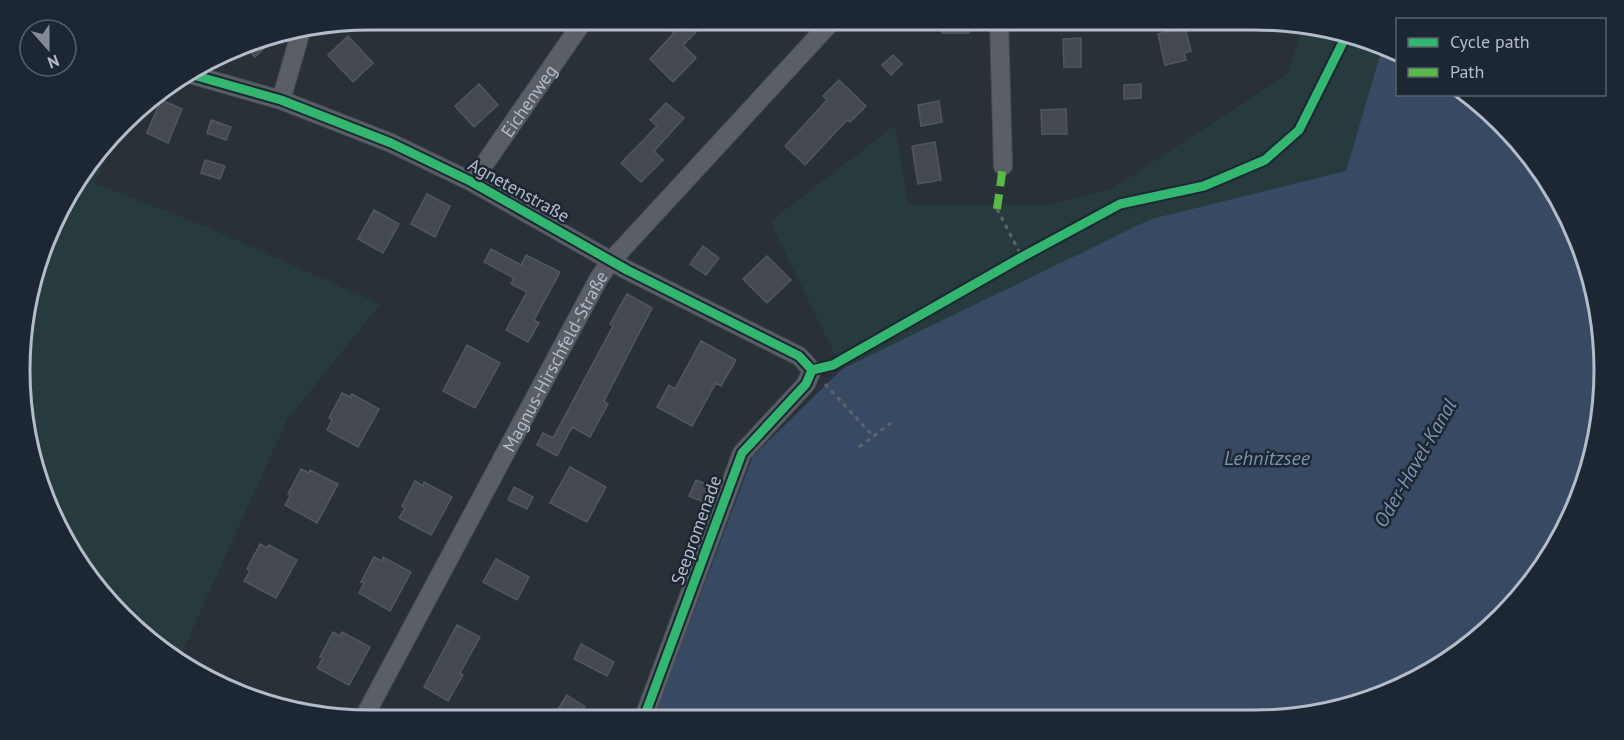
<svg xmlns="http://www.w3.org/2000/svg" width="1624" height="740" viewBox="0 0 1624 740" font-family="'PT Sans',sans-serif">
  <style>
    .green { fill: #273a3e }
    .water { fill: #384963 }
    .building { fill: #444950; stroke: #52575f; stroke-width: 1.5 }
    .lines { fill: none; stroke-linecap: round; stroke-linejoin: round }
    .minor-casing { stroke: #484c53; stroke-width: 20 }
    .path { stroke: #5d636a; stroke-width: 3; stroke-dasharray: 4.5 4.5; stroke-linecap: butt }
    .minor { stroke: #5a5e66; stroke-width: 18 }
    .quiet { stroke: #58b947; stroke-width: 8; stroke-dasharray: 15 8; stroke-linecap: butt }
    .cycleway-casing { stroke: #1d2633; stroke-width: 13 }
    .cycleway { stroke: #33b770; stroke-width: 9 }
    .labels { text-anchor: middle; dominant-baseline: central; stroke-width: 5; stroke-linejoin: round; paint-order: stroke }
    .street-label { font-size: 18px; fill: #b4bcc9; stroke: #1d2633 }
    .water-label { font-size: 20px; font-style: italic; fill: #7c92b1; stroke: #1d2633 }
    .rim { fill: none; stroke: #b4bcc9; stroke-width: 3 }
  </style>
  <rect width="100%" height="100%" fill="#2a3038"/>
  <path class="green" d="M1301 29 1383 45 1346 171 1151 219 842 369 775 232 772 220 895 125 908 205H1050L1113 188 1289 73Z
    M121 129 94 183 207 227 380 304 287 420 179 659 139 634 66 545 23 416 26 302 67 194Z"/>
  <path class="water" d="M1383 45 1388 46 1397 53 1398 94 1460 95 1502 122 1578 236 1604 370 1578 504 1532 583 1468 648 1388 694 1300 717 653 720 753 456 842 369 1151 219 1346 171Z"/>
  <path class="building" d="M660 20H708L683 45 696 58 673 82 650 59 674 33Z
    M942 20H969V33H942Z
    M1185 27 1191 51 1184 53 1186 60 1165 65 1158 34Z
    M278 35 255 57 244 45 257 38Z
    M348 36 373 63 353 82 328 55Z
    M1081 38V67H1064L1063 39Z
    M893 55 902 64 891 75 882 65Z
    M839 80 866 106 850 122 847 120 805 165 785 146 827 100 823 96Z
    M479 84 498 105 474 127 455 106Z
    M1141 84V98L1124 99V85Z
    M161 100 182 109 168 143 147 133Z
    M939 101 942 122 921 126 918 105Z
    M666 103 684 118 654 151 663 160 641 182 621 163 657 126 650 120Z
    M1066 109 1067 134H1042L1041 110Z
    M211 120 231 127 226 140 207 133Z
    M935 142 941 180 918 184 912 146Z
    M205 160 225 166 220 179 201 173Z
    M427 194 450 206 435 237 411 224Z
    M374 210 399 224 383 253 358 239Z
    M703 246 719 258 706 275 690 264Z
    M491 249 521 265 526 255 560 272 534 320 539 323 528 342 506 330 527 292 511 284 514 278 484 262Z
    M767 256 791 280 767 303 743 279Z
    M627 294 652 308 604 401 608 404 590 437 572 427 557 456 537 445 543 433 553 438 613 326 610 324Z
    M701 341 736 360 721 386 716 383 692 426 657 407 669 385 675 389Z
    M467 345 500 363 475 408 443 391Z
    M342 393 350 397 352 394 379 409 358 447 327 430 332 420 329 418Z
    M570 467 606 487 587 522 550 503Z
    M301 469 309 473 310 470 338 484 317 523 285 505 291 495 288 494Z
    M696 480 713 487 706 503 689 496Z
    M415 481 423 486 424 482 452 497 431 535 399 518 405 508 402 506Z
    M514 487 533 497 527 509 508 500Z
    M260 544 267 548 269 545 297 560 276 598 244 581 250 571 247 569Z
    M374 557 382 561 383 557 411 572 390 611 359 593 364 583 361 582Z
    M496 559 529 577 517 600 483 582Z
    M457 625 480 637 460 673 463 675 448 701 424 687Z
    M333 632 340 636 342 632 370 647 349 685 317 668 323 658 320 657Z
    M581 644 614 662 607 676 574 659Z
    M567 695 585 707 576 720H551Z"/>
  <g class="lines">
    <defs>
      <g id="minor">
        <path d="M999 20 1003 166"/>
        <path d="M193 75 281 100 391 143 472 182 627 270 799 356 812 370 806 384 742 453 643 720"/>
        <path d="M281 100 301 31"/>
        <path id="s1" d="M472 182 584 20"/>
        <path id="s2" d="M363 719 599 278 611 261 833 20"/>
      </g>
    </defs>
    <use href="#minor" class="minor-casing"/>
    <path class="path" d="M997 209 1022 257
      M825 384 873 436
      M859 447 891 423"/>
    <use href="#minor" class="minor"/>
    <path class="quiet" d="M997 209 1003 166"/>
    <defs>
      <path id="cycleway" d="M193 75 281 100 391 143 472 182 627 270 799 356 812 370
        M812 370 833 365 1022 257 1120 204 1204 186 1265 160 1299 130 1345 38
        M643 720 742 453 806 384 812 370"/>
    </defs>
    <use href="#cycleway" class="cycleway-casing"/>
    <use href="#cycleway" class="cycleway"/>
  </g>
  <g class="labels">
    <g class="street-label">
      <text stroke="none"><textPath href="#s1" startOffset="99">Eichenweg</textPath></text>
      <text transform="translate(519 190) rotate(29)">Agnetenstraße</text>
      <text stroke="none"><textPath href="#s2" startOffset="406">Magnus-Hirschfeld-Straße</textPath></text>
      <text transform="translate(696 530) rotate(-70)">Seepromenade</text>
    </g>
    <g class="water-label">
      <text x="1267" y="458">Lehnitzsee</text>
      <text transform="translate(1415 463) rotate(-60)">Oder-Havel-Kanal</text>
    </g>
  </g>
  <path d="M0 0H1624V740H0ZM370 30H1254A340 340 0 0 1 1594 370V370A340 340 0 0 1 1254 710H370A340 340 0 0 1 30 370V370A340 340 0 0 1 370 30Z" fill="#1d2633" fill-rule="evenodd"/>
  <path class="rim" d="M370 30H1254A340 340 0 0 1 1594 370V370A340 340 0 0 1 1254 710H370A340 340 0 0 1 30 370V370A340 340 0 0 1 370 30Z"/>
  <rect x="1396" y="18" width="210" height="78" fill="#1d2633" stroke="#59626f" stroke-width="1.5"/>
  <rect x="1408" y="38" width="30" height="9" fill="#33b770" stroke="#59626f" stroke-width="1.5"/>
  <text x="1450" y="48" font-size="18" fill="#b4bcc9">Cycle path</text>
  <rect x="1408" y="68" width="30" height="9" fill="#58b947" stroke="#59626f" stroke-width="1.5"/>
  <text x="1450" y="78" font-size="18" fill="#b4bcc9">Path</text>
  <g transform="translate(48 48) rotate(159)"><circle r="28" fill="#1d2633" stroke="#59626f" stroke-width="1.5"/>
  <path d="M0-4.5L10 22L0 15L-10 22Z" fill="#848b96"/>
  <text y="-9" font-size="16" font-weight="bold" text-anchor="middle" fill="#b4bcc9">N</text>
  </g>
</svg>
